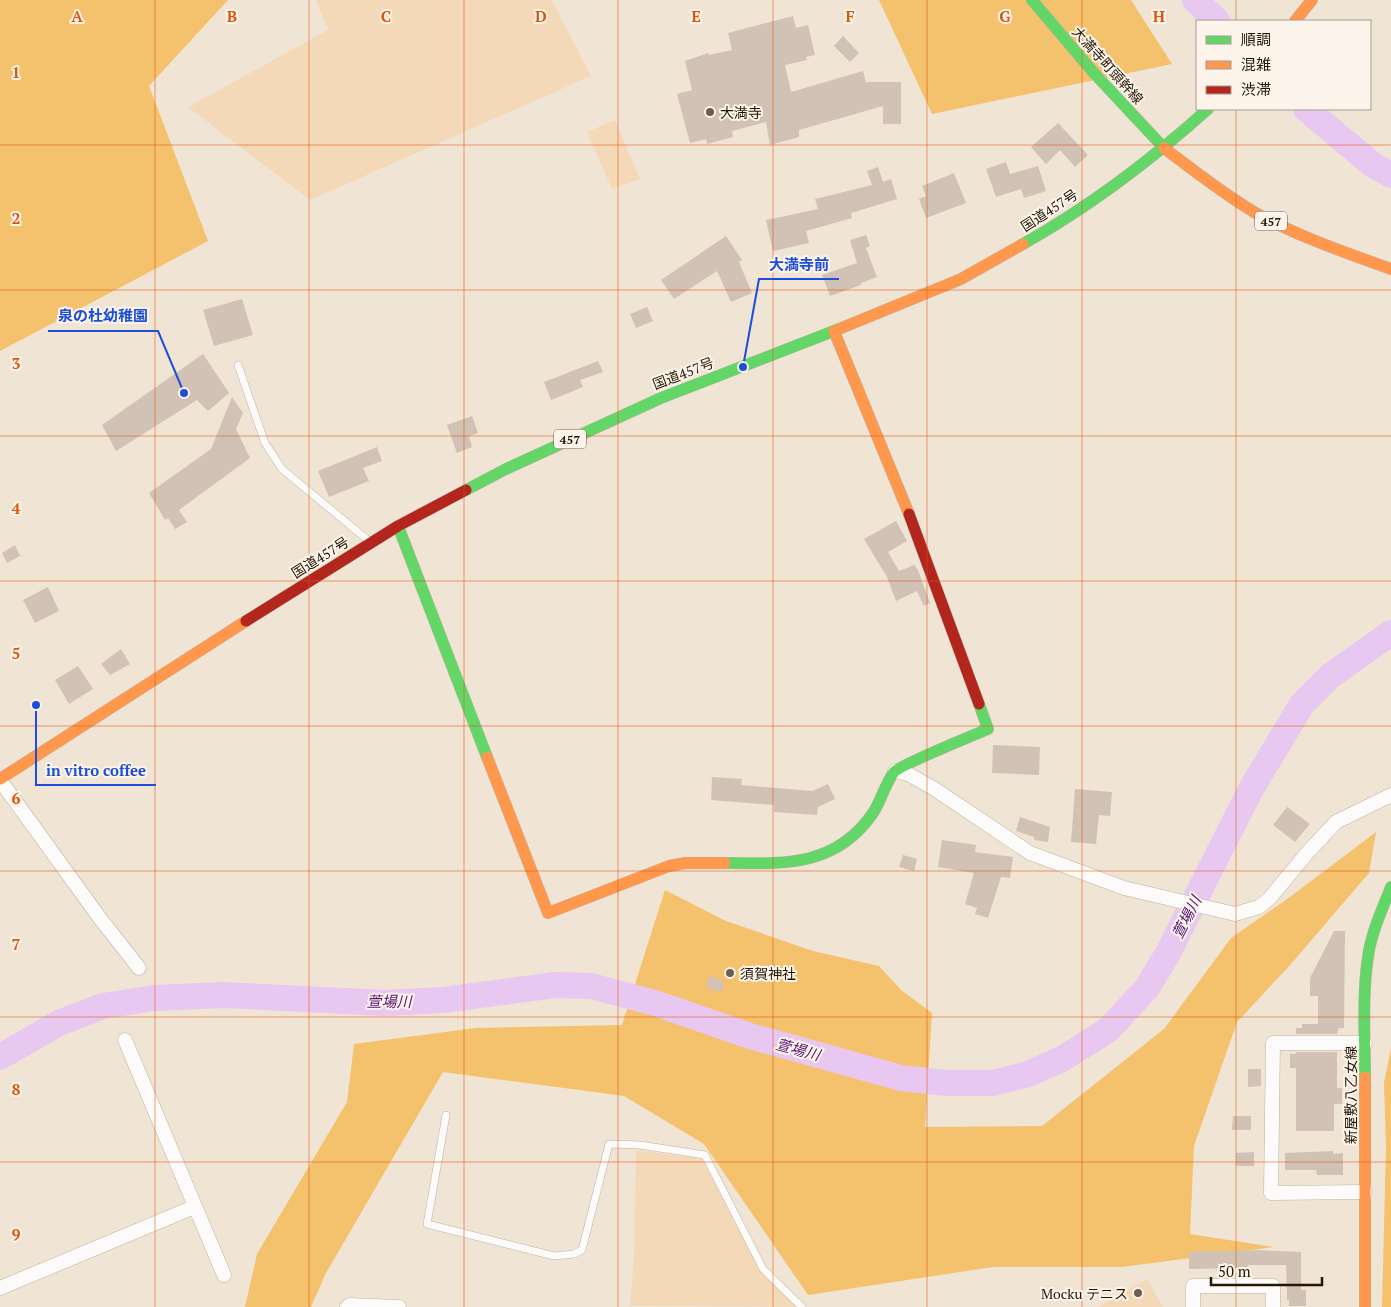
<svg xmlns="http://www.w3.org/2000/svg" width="1391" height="1307" viewBox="0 0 1391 1307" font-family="'PT Serif','Noto Sans JP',serif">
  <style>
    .green { fill: #f4d9b8 }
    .forest { fill: #f4c16d }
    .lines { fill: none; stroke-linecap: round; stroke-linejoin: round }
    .river { stroke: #e8c8f1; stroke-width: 26 }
    .building { fill: #d1c2b5 }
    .lane-casing { stroke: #beb2a3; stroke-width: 8 }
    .street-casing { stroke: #beb2a3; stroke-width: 15 }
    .fast-casing { stroke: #beb2a3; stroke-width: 12 }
    .slow-casing { stroke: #beb2a3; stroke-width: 12 }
    .jam-casing { stroke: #beb2a3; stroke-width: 12 }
    .lane { stroke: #fdfbf9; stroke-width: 7 }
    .street { stroke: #fdfbf9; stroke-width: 14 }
    .fast { stroke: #63d668; stroke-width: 11 }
    .slow { stroke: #ff974d; stroke-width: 11 }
    .jam { stroke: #b3261e; stroke-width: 11 }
    .grid { fill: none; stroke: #de560c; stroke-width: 1; stroke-opacity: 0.55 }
    .poi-dot { fill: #6b5e4e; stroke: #fcf4eb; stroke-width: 2 }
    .labels { text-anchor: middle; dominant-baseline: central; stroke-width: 4; stroke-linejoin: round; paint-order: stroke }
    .shield { fill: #fcf4eb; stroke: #64594a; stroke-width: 1 }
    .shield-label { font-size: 12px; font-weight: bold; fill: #231605 }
    .street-label { font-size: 14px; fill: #231605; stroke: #fcf4eb }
    .poi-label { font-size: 14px; fill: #231605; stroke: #fcf4eb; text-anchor: start }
    .water-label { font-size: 15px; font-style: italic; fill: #541172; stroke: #fcf4eb }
    .grid-label { font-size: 16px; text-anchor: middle; font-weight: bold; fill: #de560c; stroke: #fcf4eb; stroke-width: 4; stroke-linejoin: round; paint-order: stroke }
    .leader { fill: none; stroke: #1d4ed8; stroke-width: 2 }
    .callout-dot { fill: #1d4ed8; stroke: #fcf4eb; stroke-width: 2 }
    .callout-label { font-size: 15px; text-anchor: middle; font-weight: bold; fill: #1d4ed8; stroke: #fcf4eb; stroke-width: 4; stroke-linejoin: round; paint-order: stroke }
  </style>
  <rect width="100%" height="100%" fill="#f0e4d5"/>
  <path class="green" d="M316 0H552L591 76 310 200 188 107 328 30Z
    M615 120 640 179 612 189 587 132Z
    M636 1150 702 1159 760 1269 798 1307 630 1306 634 1257Z
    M1147 1279 1163 1307H1098Z"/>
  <path class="forest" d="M0 0H228L149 86 208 241 0 351Z
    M879 0H1131L1172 64 932 114Z
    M1376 832 1369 873 1291 964 1237 1022 1194 1146 1190 1234 1274 1247 1122 1267H993L808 1295 704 1144 624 1096 443 1072 326 1273 311 1307H245L257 1254 347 1102 354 1044 476 1028 622 1025 665 890 726 921 813 951 879 966 901 990 932 1013 925 1127 1042 1126 1164 1029 1231 938 1290 897Z
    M1391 1048V1307H1382L1386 1147 1384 1083Z"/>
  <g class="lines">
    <path class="river" d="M1195 0 1217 21
      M1306 109 1373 165 1391 175
      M0 1057 59 1023 103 1006 154 998 224 995 385 1003 443 1000 555 985 591 986 655 1003 750 1036 901 1078 946 1083H993L1028 1074 1062 1059 1108 1030 1147 988 1168 953 1251 789 1302 704 1330 676 1391 633"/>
  </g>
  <path class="building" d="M793 16 796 28 808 25 815 55 806 57 807 60 785 65 791 92 863 71 866 82H901V124H883V106L799 130V137L770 145 766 122 732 131 733 137 707 144 706 139 690 143 677 94 692 90 685 61 708 53 709 55 732 50 728 33Z
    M843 36 859 53 850 62 834 46Z
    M1058 123 1088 155 1075 167 1060 150 1046 164 1031 147Z
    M1006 162 1010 174 1038 166 1046 191 1024 198 1021 189 996 197 986 169Z
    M878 167 883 182 891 179 897 199 851 213 852 218 806 231 809 243 773 251 766 220 818 209 815 199 872 185 867 171Z
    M954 173 966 203 926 218 919 199 926 196 922 186Z
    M866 235 870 246 866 248 877 277 861 283V285L830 296 822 275 857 263 850 240Z
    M726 236 742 260 739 262 752 293 731 302 717 271 674 299 661 280Z
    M242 299 253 335 214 346 203 310Z
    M647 307 653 321 636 328 630 314Z
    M203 354 229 393 208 411 197 400 116 451 102 425Z
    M598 361 603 372 580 380 583 387 551 400 544 382Z
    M232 397 243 413 236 429 250 458 179 510 187 522 175 529 168 518 165 520 149 493 211 449Z
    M472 416 478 433 469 436 472 447 457 453 447 425Z
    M377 447 382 461 363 468 369 481 329 497 318 471Z
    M896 521 907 541 888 552 899 571 914 565 918 570 930 603 924 606 917 591 896 601 887 577 864 539Z
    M15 545 20 556 7 563 2 553Z
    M48 587 59 611 35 623 23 600Z
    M121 649 130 664 110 675 101 664Z
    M78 666 93 689 69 704 55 680Z
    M993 745 1040 747 1039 775 992 773Z
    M712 777 742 779 741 785 812 791 828 784 835 799 818 807 817 815 774 812V805L711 800Z
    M1075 789 1112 792 1110 816 1099 815 1096 844 1071 842Z
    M1287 807 1310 824 1295 842 1273 825Z
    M1020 817 1050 827 1048 842 1034 840V837L1016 831Z
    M942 840 976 845 975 852 1013 857 1010 878 1001 877 988 918 975 914 977 908 965 904 974 873 938 867Z
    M903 855 917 859 914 871 899 867Z
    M1334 931H1345L1344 1028H1339L1337 1034H1296V1028H1302V1024H1318V996H1310V978Z
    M710 976 724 981 721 992 706 987Z
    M1296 1052H1337V1088H1342V1104H1334V1131H1296V1068H1290V1054H1296Z
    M1248 1069H1261V1086L1248 1087Z
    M1233 1116H1251V1130H1232Z
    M1333 1151V1154L1343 1153V1175H1317L1316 1170H1285V1153Z
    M1254 1152V1166H1236V1153Z
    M1257 1250 1301 1252V1290H1306V1306H1289V1300H1287L1286 1265H1248V1268L1189 1269V1252Z"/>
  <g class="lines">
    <defs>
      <path id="lane" d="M238 365 265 443 282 469 369 541
        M446 1115 427 1224 554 1256 574 1254 582 1250 609 1144 640 1145 705 1155 763 1269 802 1307"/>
      <path id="street" d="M895 771 908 774 933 788 1030 853 1124 888 1235 914 1259 907 1269 899 1308 852 1336 822 1391 795
        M0 780 99 917 139 968
        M125 1040 224 1275
        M1365 1043H1273L1271 1193 1365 1192
        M0 1288 194 1207
        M347 1307 350 1305 399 1307
        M1193 1307V1286H1273V1307"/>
      <path id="fast" d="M1032 0 1093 72 1164 148
        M1023 244C1089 207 1151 160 1208 109
        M466 490 506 469 661 398 839 329
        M398 526 487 757
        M725 863C784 864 836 867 873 813 881 801 885 784 894 772 900 765 974 735 988 729L979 704
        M1365 1077C1365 1037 1362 996 1368 957 1371 933 1382 910 1391 887"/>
      <path id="slow" d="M1295 21 1312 0
        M1164 148C1193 170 1222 193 1254 212 1297 236 1344 252 1391 269
        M839 329 961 279 1023 244
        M834 331 909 514
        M487 757 548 913 669 866 685 863H725
        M0 779 246 621
        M1365 1077V1307"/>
      <path id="jam" d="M909 514 979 704
        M246 621 398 526 466 490"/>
    </defs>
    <use href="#lane" class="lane-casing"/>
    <use href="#street" class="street-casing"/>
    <use href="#fast" class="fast-casing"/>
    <use href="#slow" class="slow-casing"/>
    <use href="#jam" class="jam-casing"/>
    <use href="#lane" class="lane"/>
    <use href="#street" class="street"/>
    <use href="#fast" class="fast"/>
    <use href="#slow" class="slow"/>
    <use href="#jam" class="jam"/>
  </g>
  <path class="grid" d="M155 0V1307M309 0V1307M464 0V1307M618 0V1307M773 0V1307M927 0V1307M1082 0V1307M1236 0V21M1236 109V1307M0 145H1391M0 290H1391M0 436H1391M0 581H1391M0 726H1391M0 871H1391M0 1017H1391M0 1162H1391"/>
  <g class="poi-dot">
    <circle cx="710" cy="112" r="5"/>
    <circle cx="730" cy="973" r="5"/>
    <circle cx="1138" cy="1293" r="5"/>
  </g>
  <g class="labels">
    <g class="shield">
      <rect x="1255" y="211.5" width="32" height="19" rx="4"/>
      <rect x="554" y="429.5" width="32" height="19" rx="4"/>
    </g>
    <g class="shield-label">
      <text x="1271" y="221">457</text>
      <text x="570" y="439">457</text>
    </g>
    <g class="street-label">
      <text transform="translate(1108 65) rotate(48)">大満寺町頭幹線</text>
      <text transform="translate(1049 210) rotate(-33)">国道457号</text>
      <text transform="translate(683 373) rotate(-21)">国道457号</text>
      <text transform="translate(320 557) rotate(-32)">国道457号</text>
      <text transform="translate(1350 1095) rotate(-90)">新屋敷八乙女線</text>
    </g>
    <g class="poi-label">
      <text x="720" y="112">大満寺</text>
      <text x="740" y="973">須賀神社</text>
      <text x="1128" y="1293" text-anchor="end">Mocku テニス</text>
    </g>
    <g class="water-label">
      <text transform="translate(1186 917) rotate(-63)">萱場川</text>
      <text x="389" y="1001">萱場川</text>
      <text transform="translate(798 1049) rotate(15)">萱場川</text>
    </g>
  </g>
  <g class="grid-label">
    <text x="77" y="22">A</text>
    <text x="232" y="22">B</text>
    <text x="386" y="22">C</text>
    <text x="541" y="22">D</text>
    <text x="696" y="22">E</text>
    <text x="850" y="22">F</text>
    <text x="1005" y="22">G</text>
    <text x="1159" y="22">H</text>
    <text x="16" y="78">1</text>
    <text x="16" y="224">2</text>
    <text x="16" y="369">3</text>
    <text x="16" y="514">4</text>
    <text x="16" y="659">5</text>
    <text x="16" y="804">6</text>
    <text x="16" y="950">7</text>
    <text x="16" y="1095">8</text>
    <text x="16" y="1240">9</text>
  </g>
  <path class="leader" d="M743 367L759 279H839M184 393L158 331H48M36 705L36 785H156"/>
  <g class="callout-dot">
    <circle cx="743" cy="367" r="5"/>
    <circle cx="184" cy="393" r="5"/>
    <circle cx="36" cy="705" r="5"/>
  </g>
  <g class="callout-label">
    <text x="799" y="270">大満寺前</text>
    <text x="103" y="321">泉の杜幼稚園</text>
    <text x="96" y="776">in vitro coffee</text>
  </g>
  <rect x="1196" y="20" width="175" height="90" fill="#fcf4eb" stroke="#a59b8f"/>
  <rect x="1206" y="36" width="25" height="8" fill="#63d668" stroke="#a59b8f"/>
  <text x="1241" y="45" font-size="15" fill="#231605">順調</text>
  <rect x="1206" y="61" width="25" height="8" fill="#ff974d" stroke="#a59b8f"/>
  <text x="1241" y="70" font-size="15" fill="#231605">混雑</text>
  <rect x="1206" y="86" width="25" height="8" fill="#b3261e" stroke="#a59b8f"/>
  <text x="1241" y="95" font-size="15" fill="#231605">渋滞</text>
  <path d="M1211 1277v8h111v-8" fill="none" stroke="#231605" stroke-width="2.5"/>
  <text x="1218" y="1277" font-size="15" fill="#231605" stroke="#fcf4eb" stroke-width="4" paint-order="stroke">50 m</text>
</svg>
